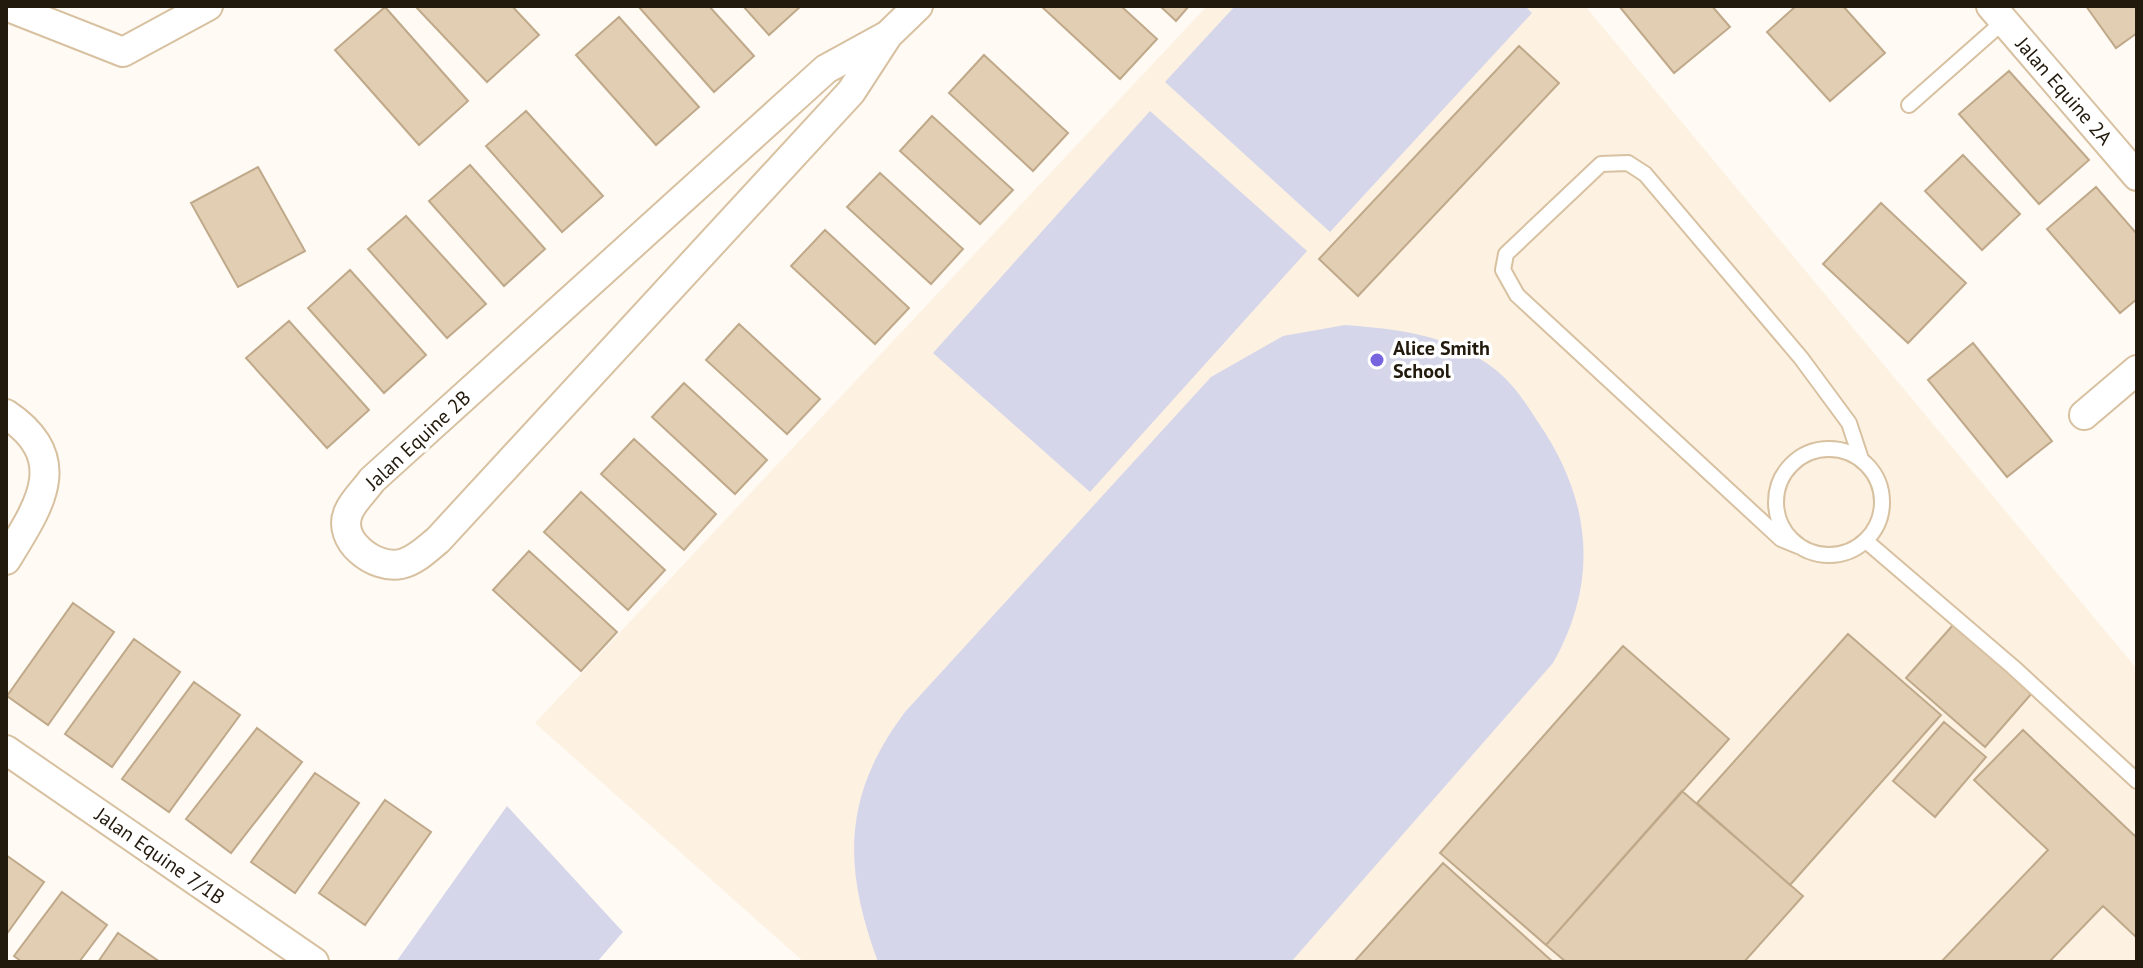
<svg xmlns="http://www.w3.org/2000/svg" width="2143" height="968" viewBox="0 0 2143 968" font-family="'PT Sans',sans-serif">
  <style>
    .built { fill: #fdf1e2 }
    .green { fill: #d6d6eb }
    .building { fill: #e2ceb3; stroke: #bfa98a; stroke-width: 2 }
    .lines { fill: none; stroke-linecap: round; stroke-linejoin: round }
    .lane-casing { stroke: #d8c1a1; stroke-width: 18 }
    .street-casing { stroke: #d8c1a1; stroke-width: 32 }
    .lane { stroke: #fff; stroke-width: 14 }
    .street { stroke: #fff; stroke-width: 28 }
    .poi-dot { fill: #7764df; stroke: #fff; stroke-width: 3 }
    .labels { text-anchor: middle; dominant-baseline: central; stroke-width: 7; stroke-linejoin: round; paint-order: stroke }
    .street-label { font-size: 20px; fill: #231a0e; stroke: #fff }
    .poi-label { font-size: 20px; font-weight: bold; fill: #231a0e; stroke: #fff; text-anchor: start }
  </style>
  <rect width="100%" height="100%" fill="#fffaf3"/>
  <path class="built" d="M1207 6H1585L2137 669V962H804L535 723Z"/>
  <path class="green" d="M1235 6H1525L1532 13 1330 232 1165 82Z
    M1150 111 1307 251 1090 492 933 353Z
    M1345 325C1399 329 1452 335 1496 370 1513 384 1526 403 1538 422 1591 499 1600 580 1553 663L1291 962H878C843 867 842 796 905 712L1211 377 1283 336Z
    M507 806 623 932 597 962H396Z"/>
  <path class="building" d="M415 6H512L539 35 487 82Z
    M638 6H709L754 56 714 92Z
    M743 6H801L769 35Z
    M1041 6H1121L1157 39 1120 79Z
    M1160 6H1189L1176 21Z
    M1619 6H1712L1730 27 1674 73Z
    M1796 6H1843L1885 53 1830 101 1767 32Z
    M2086 6H2137V33L2116 48Z
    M385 7 468 101 419 145 335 50Z
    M619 17 699 107 656 145 576 55Z
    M1519 46 1559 83 1358 296 1319 259Z
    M984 55 1068 133 1033 171 949 93Z
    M2009 71 2089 160 2039 204 1959 114Z
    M526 111 603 196 562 232 486 146Z
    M932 116 1013 190 980 224 900 151Z
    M1963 155 2020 214 1982 250 1925 191Z
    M470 165 545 249 504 286 429 201Z
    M258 167 305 251 238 287 191 203Z
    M880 173 963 249 931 284 847 207Z
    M2096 187 2137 234V299L2120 313 2047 229Z
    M1881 203 1966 283 1908 343 1823 264Z
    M406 216 486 304 447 338 368 249Z
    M825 230 909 308 875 344 791 266Z
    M350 270 426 355 384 393 308 308Z
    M289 321 369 410 327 448 246 358Z
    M739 324 820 399 787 434 706 360Z
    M1973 343 2052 441 2007 477 1928 380Z
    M684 383 767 460 735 494 652 417Z
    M634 439 716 514 684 550 601 474Z
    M581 492 665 570 628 610 544 532Z
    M529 551 617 632 581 671 493 590Z
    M73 603 114 632 48 725 7 696Z
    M1953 625 2032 693 1985 747 1906 678Z
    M1848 634 1941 715 1790 885 1697 803Z
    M134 639 180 672 112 767 65 734Z
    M1623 646 1729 739 1546 945 1440 853Z
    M194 682 240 715 169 812 122 779Z
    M1944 722 1986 757 1935 817 1893 781Z
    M257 728 302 762 231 853 186 819Z
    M2023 730 2137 838V938L2103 906 2049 962H1941L2048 850 1974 780Z
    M315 773 359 803 295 893 251 862Z
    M1682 791 1803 896 1744 962H1566L1546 945Z
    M385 800 431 832 365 925 319 893Z
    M6 855 44 882 6 935Z
    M1443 863 1553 962H1354Z
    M62 892 107 925 79 962H22L14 956Z
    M118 933 160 962H98Z"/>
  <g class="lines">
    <defs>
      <path id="lane" d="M1909 105 2004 21
        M1776 502a53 53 0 1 1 106 0a53 53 0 1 1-106 0Z
        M1866 541 2013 667 2137 781
        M1798 546 1781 539 1517 295 1503 270 1506 254 1601 164 1628 163 1645 174 1801 358 1849 423 1861 459"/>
      <path id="street" d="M6 6 123 52 208 6
        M1991 6 2137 176
        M888 35 826 69 372 480C365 490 354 500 349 511 335 540 375 570 401 564 415 561 427 549 438 540L851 92 888 35 918 6
        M6 414C73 459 39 506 6 560
        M2084 415 2137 370
        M6 750 314 962"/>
    </defs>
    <use href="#lane" class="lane-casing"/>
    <use href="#street" class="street-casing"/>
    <use href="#lane" class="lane"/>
    <use href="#street" class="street"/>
  </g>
  <circle class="poi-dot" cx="1377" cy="360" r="8"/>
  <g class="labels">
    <g class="street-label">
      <text transform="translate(2064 91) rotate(49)">Jalan Equine 2A</text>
      <text transform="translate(418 440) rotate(-43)">Jalan Equine 2B</text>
      <text transform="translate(160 856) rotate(35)">Jalan Equine 7/1B</text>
    </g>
    <g class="poi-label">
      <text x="1393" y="348">Alice Smith<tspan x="1393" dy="23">School</tspan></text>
    </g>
  </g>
  <rect width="2143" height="968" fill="none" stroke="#231a0e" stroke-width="16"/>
</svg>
